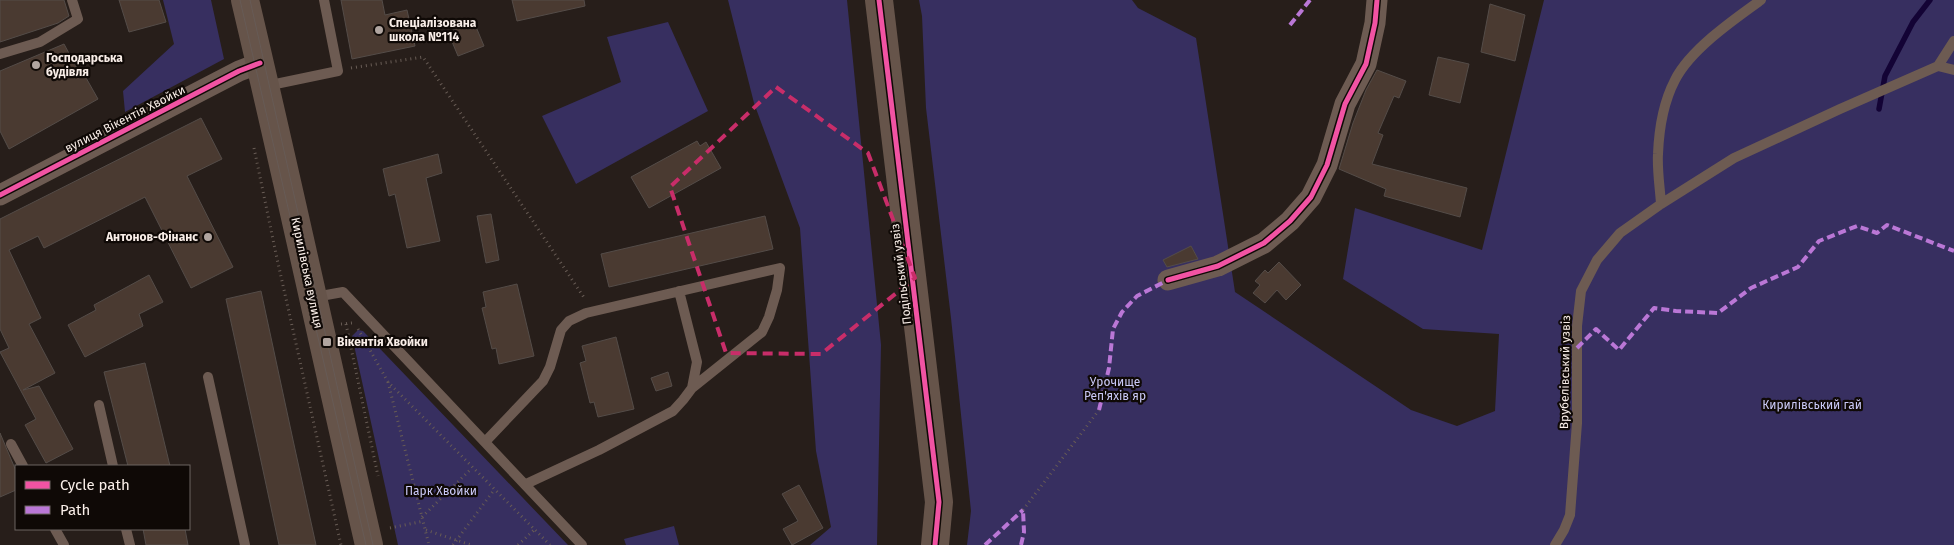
<svg xmlns="http://www.w3.org/2000/svg" width="1954" height="545" viewBox="0 0 1954 545" font-family="'Fira Sans',sans-serif">
  <style>
    .green { fill: #372f60 }
    .lines { fill: none; stroke-linecap: round; stroke-linejoin: round }
    .stream { stroke: #130335; stroke-width: 5.5 }
    .building { fill: #4a3a31; stroke: #544c48 }
    .path { stroke: #685c55; stroke-width: 3; stroke-dasharray: 1 4; stroke-linecap: butt }
    .lane { stroke: #6d5b52; stroke-width: 10 }
    .street { stroke: #6d5b52; stroke-width: 21 }
    .secondary { stroke: #66544a; stroke-width: 28 }
    .tram { stroke: #675b56; stroke-width: 1 }
    .quiet { stroke: #ba77d6; stroke-width: 4; stroke-dasharray: 8 4; stroke-linecap: butt }
    .cycleway-casing { stroke: #0f0906; stroke-width: 8 }
    .cycleway { stroke: #f153a3; stroke-width: 5 }
    .marked { fill: none; stroke: #c82d69; stroke-width: 4; stroke-dasharray: 10 6; stroke-linejoin: round }
    .poi-dot { fill: #b0a5a0; stroke: #0f0906; stroke-width: 2 }
    .labels { text-anchor: middle; dominant-baseline: central; stroke-width: 4.5; stroke-linejoin: round; paint-order: stroke }
    .poi-label { font-size: 12px; font-weight: bold; fill: #f9eee8; stroke: #0f0906; text-anchor: start }
    .street-label { font-size: 12px; fill: #f9eee8; stroke: #0f0906 }
    .park-label { font-size: 12px; fill: #cbcaf8; stroke: #0f0906 }
  </style>
  <rect width="100%" height="100%" fill="#271e1a"/>
  <path class="green" d="M163 0H211L224 59 125 112 123 91 174 44Z
    M728 0H847L881 345 877 545H810L831 527 816 451 800 228 754 103Z
    M919 0H1132L1138 8 1196 38 1235 292 1411 410 1457 426 1495 411 1499 334 1423 329 1343 279 1355 208 1482 250 1544 0H1954V545H967L971 511 951 318 926 108 922 16Z
    M668 22 708 111 576 184 542 116 621 82 607 37Z
    M358 330 363 331 568 545H398L352 336Z
    M674 526 679 545H626L624 539Z"/>
  <g class="lines">
    <path class="stream" d="M1879 109 1885 76 1913 22 1930 0"/>
  </g>
  <path class="building" d="M0 0H64L69 16 58 23 0 42Z
    M119 0H159L166 22 129 32Z
    M341 0H382L385 15 407 10 415 46 352 59Z
    M512 0H584L585 6 517 21Z
    M1490 4 1525 15 1515 61 1481 52Z
    M474 22 484 46 458 56 448 32Z
    M64 44 78 70 81 69 98 99 9 149 0 131V71Z
    M1438 57 1469 64 1460 103 1429 95Z
    M1377 70 1406 81 1399 98 1394 96 1378 133 1383 135 1372 164 1467 188 1460 217 1384 196 1386 189 1339 169 1353 123 1366 90Z
    M201 118 222 159 187 176 233 267 191 288 145 197 44 248 38 236 9 250 41 318 29 324 55 373 23 390 39 386 73 449 46 463 25 425 36 419 0 352 9 348 0 329V219Z
    M697 141 700 146 706 142 721 168 649 208 631 177Z
    M438 154 442 173 426 178 440 241 407 248 395 194 389 196 383 169Z
    M491 214 499 260 486 263 477 216Z
    M765 216 773 249 609 287 601 254Z
    M1191 246 1198 259 1167 267 1163 260Z
    M1279 262 1301 285 1286 300 1277 290 1265 303 1253 293 1260 285 1255 281 1265 270 1268 273Z
    M149 275 163 302 139 314 143 326 85 357 68 325 96 310 94 305Z
    M517 284 534 356 499 364 496 348 492 349 482 308 486 307 483 292Z
    M261 291 293 440 316 545H279L258 447 226 299Z
    M616 337 634 409 598 417 594 402 590 403 580 363 586 361 582 346Z
    M145 363 170 466H128L104 372Z
    M668 372 672 386 656 391 651 378Z
    M0 433 16 471V490L0 497Z
    M799 485 823 528 792 545 783 529 798 521 782 494Z
    M143 529H185L188 545H146Z"/>
  <g class="lines">
    <path class="path" d="M351 68 423 57 585 299
      M254 148 276 254 341 545
      M341 324 352 323 354 324
      M346 324 378 476
      M358 329 388 382 550 545
      M388 382 429 545
      M1023 510 1099 410
      M422 517 472 468
      M390 528 424 521
      M426 530 471 545
      M453 545 494 490
      M518 545 534 530"/>
    <path class="lane" d="M0 54 40 42 78 19 72 0
      M1938 66 1954 70
      M266 86 338 71 324 0
      M1661 204C1660 188 1657 170 1658 154 1659 129 1663 103 1675 80 1690 50 1733 20 1761 0
      M315 297 343 292 582 545
      M208 377 245 545
      M99 405 113 466
      M485 442 543 381 550 367 561 330 569 321 586 313 780 268 777 290 769 317 762 332 692 388
      M11 444 23 466
      M526 484 599 450 673 411 683 400 692 388 697 362 679 291
      M55 529 64 545
      M126 529 130 545
      M1555 545 1564 530 1570 515 1577 423V326L1581 291 1597 260 1620 233 1661 204 1734 158 1840 109 1938 66 1954 41"/>
    <path class="street" d="M0 195 239 71 260 63
      M1168 280 1218 266 1264 243 1290 221 1311 197 1327 165 1345 104 1366 64 1375 23 1377 0"/>
    <path class="secondary" d="M245 0C288 181 327 363 369 545
      M879 0 939 502 935 545"/>
    <path class="tram" d="M240 0 366 545
      M250 0 373 545"/>
    <path class="quiet" d="M1290 25 1310 0
      M1577 348 1596 329 1619 350 1654 308 1676 311 1718 313 1751 288 1798 267 1819 241 1857 226 1877 233 1887 225 1954 251
      M1099 410 1109 368 1113 329 1122 312 1137 296 1168 280
      M985 545 1023 510
      M1021 545 1024 532 1023 510"/>
    <defs>
      <path id="cycleway" d="M879 0 939 502 935 545
        M0 195 239 71 260 63
        M1168 280 1218 266 1264 243 1290 221 1311 197 1327 165 1345 104 1366 64 1375 23 1377 0"/>
    </defs>
    <use href="#cycleway" class="cycleway-casing"/>
    <use href="#cycleway" class="cycleway"/>
  </g>
  <path class="marked" d="M776 87 868 153 915 278 821 354 726 353 670 187Z"/>
  <g class="poi-dot">
    <circle cx="379" cy="30" r="5"/>
    <circle cx="36" cy="65" r="5"/>
    <circle cx="208" cy="237" r="5"/>
    <rect x="322" y="337" width="10" height="10" rx="2.5"/>
  </g>
  <g class="labels">
    <g class="poi-label">
      <text x="389" y="23">Спеціалізована<tspan x="389" dy="14">школа №114</tspan></text>
      <text x="46" y="58">Господарська<tspan x="46" dy="14">будівля</tspan></text>
      <text x="198" y="237" text-anchor="end">Антонов-Фінанс</text>
      <text x="337" y="342">Вікентія Хвойки</text>
    </g>
    <g class="street-label">
      <text transform="translate(125 119) rotate(-27)">вулиця Вікентія Хвойки</text>
      <text transform="translate(307 273) rotate(78)">Кирилівська вулиця</text>
      <text transform="translate(901 274) rotate(-97)">Подільський узвіз</text>
      <text transform="translate(1565 372) rotate(-89)">Врубелівський узвіз</text>
    </g>
    <g class="park-label">
      <text x="1115" y="382">Урочище<tspan x="1115" dy="14">Реп'яхів яр</tspan></text>
      <text x="1812" y="405">Кирилівський гай</text>
      <text x="441" y="491">Парк Хвойки</text>
    </g>
  </g>
  <rect x="15" y="465" width="175" height="65" fill="#0f0906" stroke="#6d6560"/>
  <rect x="25" y="481" width="25" height="8" fill="#f153a3" stroke="#6d6560"/>
  <text x="60" y="490" font-size="15" fill="#f9eee8">Cycle path</text>
  <rect x="25" y="506" width="25" height="8" fill="#ba77d6" stroke="#6d6560"/>
  <text x="60" y="515" font-size="15" fill="#f9eee8">Path</text>
</svg>
